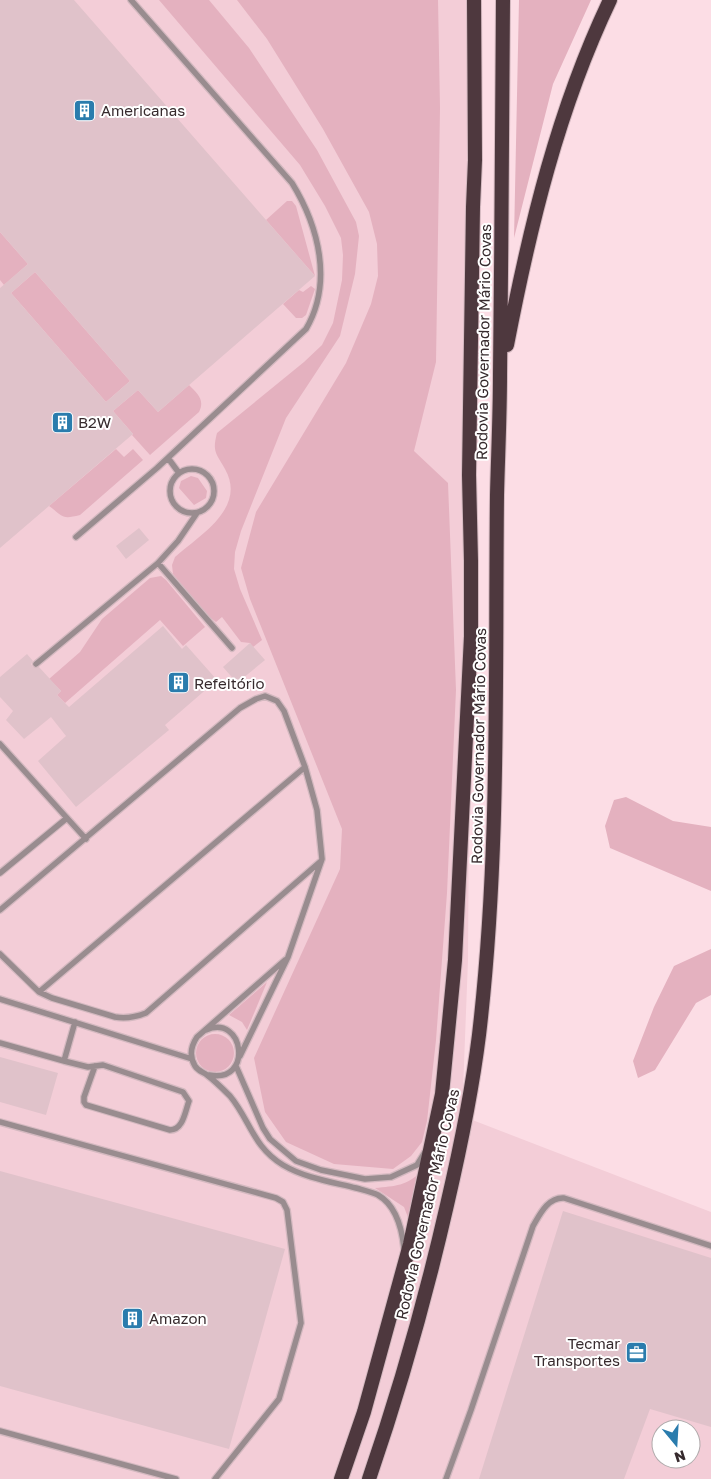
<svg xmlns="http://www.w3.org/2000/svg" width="711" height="1479" viewBox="0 0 711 1479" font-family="'Golos Text',sans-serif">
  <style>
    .built { fill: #f3cdd7; fill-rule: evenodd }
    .green { fill: #e4b1bf }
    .building { fill: #e0c2ca; fill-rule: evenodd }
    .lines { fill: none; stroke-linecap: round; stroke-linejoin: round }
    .service-casing { stroke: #d4b9c0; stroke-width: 8 }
    .trunk-casing { stroke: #d4b9c0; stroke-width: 16 }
    .service { stroke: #998c8f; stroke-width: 5.5 }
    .trunk { stroke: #4e383e; stroke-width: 14 }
    .labels { text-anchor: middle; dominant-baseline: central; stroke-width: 4; stroke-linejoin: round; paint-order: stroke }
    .poi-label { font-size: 15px; fill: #362a2d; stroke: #fff; text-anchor: start }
    .street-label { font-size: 15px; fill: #362a2d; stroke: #fff }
  </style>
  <rect width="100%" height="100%" fill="#fcdde5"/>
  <path class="built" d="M0 0H474L468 960 462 1116 711 1212V1479H0ZM661 1429H691V1459H661Z"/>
  <path class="green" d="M159 0H209L249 48 317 150 356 222 359 236 355 274 340 336 286 418 241 531 235 552 234 569 240 589 262 640 253 647 250 643 241 642 222 617 216 622 207 615 173 574 172 565 175 557C200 535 247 508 225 469 216 453 212 452 217 433L304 362 322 345 333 323 342 280 343 255 341 238 325 206 300 165Z
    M237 0H438L440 108 436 362 414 451 448 483 456 690 447 893 436 1040 427 1121 422 1142 411 1156 393 1169 334 1164 286 1142 265 1112 254 1058 340 869 342 829 250 599 241 568 256 512 346 363 371 304 378 276 377 244 369 212 323 129 267 39Z
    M519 0H591L553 84 514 238Z
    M287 201H292L296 206 315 276 266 220Z
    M0 232 28 264 4 285 0 280Z
    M35 272 130 381 106 402 11 293Z
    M311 286 315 289 306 315 302 318H296L283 304 299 290 303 292Z
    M189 385C198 394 205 400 199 412L150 455 132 435 133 434 113 411 138 390 158 412Z
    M116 449 124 457 133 449 143 460 80 515C61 520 63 516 49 506Z
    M191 476 198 478 207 491 206 498 194 505 179 488 181 481Z
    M161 576 166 580 205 627 183 646 160 620 65 703 57 695 61 691 49 679 80 652 102 619 150 578Z
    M626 797 673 821 711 827V891L610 848 605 826 614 800Z
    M711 949V995L696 1003 655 1070 638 1078 633 1061 654 1007 674 966Z
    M267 982 247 1030 242 1022 229 1015Z
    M196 1053a19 19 0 1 1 38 0a19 19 0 1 1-38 0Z
    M422 1171 409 1220 404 1207 375 1188C396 1186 406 1186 422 1171Z"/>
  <path class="building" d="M0 0H74L315 276 158 412 138 390 113 411 133 434 0 548V288L28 264 0 232ZM35 272 130 381 106 402 11 293Z
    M139 528 149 540 126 559 116 546Z
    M163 626 182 649 186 645 217 680 165 725 169 730 76 807 38 761 66 736 51 717 24 739 6 720 13 711 0 697V677L27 654 33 661 31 664 33 667H39L61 691 57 695 69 707Z
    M250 643 265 660 237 683 223 667Z
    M0 1057 58 1073 46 1115 0 1102Z
    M0 1171 285 1249 229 1449 0 1386Z
    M563 1211 711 1258V1427L650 1409 624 1479H479Z"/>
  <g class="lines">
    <defs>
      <path id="service" d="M168 458 179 473
        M170 491a22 22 0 1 1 44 0a22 22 0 1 1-44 0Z
        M76 537 157 468 306 329C333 283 319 227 292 183L131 0
        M158 563 232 648
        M36 664 158 563 178 541 197 513
        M0 744 86 839
        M0 873 67 818
        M0 910 240 708 256 699 265 696 277 701 284 711 305 767 317 810 322 859 288 957 240 1056
        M0 954 39 992 52 998 115 1017C127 1019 136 1017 146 1013L321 861
        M285 960 197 1037C191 1046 189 1056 195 1066 198 1071 203 1072 207 1075 215 1081 223 1089 230 1096 250 1120 253 1147 283 1165 305 1178 332 1182 356 1188 363 1190 372 1192 378 1195 397 1206 402 1229 404 1248
        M39 992 305 767
        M0 999 192 1059
        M75 1022 64 1061 88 1067 103 1065 183 1092 189 1101C185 1112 183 1130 170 1130L86 1105 84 1102V1097L95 1066
        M206 1030C244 1013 254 1084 209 1075
        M0 1043 64 1061
        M236 1066 263 1128 270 1139 296 1161 321 1170 365 1179 391 1177 417 1165 425 1152
        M0 1122 276 1198 283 1202 287 1210 301 1323 279 1399 215 1479
        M0 1431 176 1479
        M446 1479 471 1410 533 1226C540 1214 548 1197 564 1198L711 1246"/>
      <path id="trunk" d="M507 345C530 226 558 109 610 0
        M341 1479 364 1412 410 1244 442 1094 455 960 471 636V561L469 475 473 207 475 160 474 0
        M369 1479C400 1389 426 1297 447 1205 460 1149 472 1092 479 1035 500 856 495 676 497 495 498 455 500 415 500 375 501 250 503 125 503 0"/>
    </defs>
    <use href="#service" class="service-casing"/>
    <use href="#trunk" class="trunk-casing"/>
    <use href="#service" class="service"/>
    <use href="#trunk" class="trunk"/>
  </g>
  <defs>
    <symbol id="building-square" viewBox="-11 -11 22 22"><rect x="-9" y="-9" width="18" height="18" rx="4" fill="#2a7cad" stroke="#fff"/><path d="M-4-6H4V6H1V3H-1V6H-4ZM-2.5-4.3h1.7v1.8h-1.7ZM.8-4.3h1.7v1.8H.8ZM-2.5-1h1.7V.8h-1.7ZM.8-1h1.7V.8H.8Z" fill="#fff"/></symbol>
    <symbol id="office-square" viewBox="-11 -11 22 22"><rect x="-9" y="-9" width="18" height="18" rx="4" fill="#2a7cad" stroke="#fff"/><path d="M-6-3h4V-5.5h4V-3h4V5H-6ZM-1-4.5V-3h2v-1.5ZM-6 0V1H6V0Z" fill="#fff"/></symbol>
  </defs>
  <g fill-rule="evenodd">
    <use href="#building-square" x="72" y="98" width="25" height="25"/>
    <use href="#building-square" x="50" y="410" width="25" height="25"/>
    <use href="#building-square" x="166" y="670" width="25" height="25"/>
    <use href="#building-square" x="120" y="1306" width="25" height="25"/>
    <use href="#office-square" x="624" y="1340" width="25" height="25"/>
  </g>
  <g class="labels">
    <g class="poi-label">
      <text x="101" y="110">Americanas</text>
      <text x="78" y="422">B2W</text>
      <text x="194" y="683">Refeitório</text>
      <text x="149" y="1318">Amazon</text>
      <text x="620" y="1343" text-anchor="end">Tecmar<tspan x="620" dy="17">Transportes</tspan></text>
    </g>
    <g class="street-label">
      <text transform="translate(483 342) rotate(-89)">Rodovia Governador Mário Covas</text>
      <text transform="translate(478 746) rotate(-89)">Rodovia Governador Mário Covas</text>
      <text transform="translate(427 1204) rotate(-77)">Rodovia Governador Mário Covas</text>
    </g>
  </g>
  <g transform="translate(676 1444) rotate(162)"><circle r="24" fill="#ffffff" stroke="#afaaab"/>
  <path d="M0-4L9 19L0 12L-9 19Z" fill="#2a7cad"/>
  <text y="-8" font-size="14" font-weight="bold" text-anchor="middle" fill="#362a2d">N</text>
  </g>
</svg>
